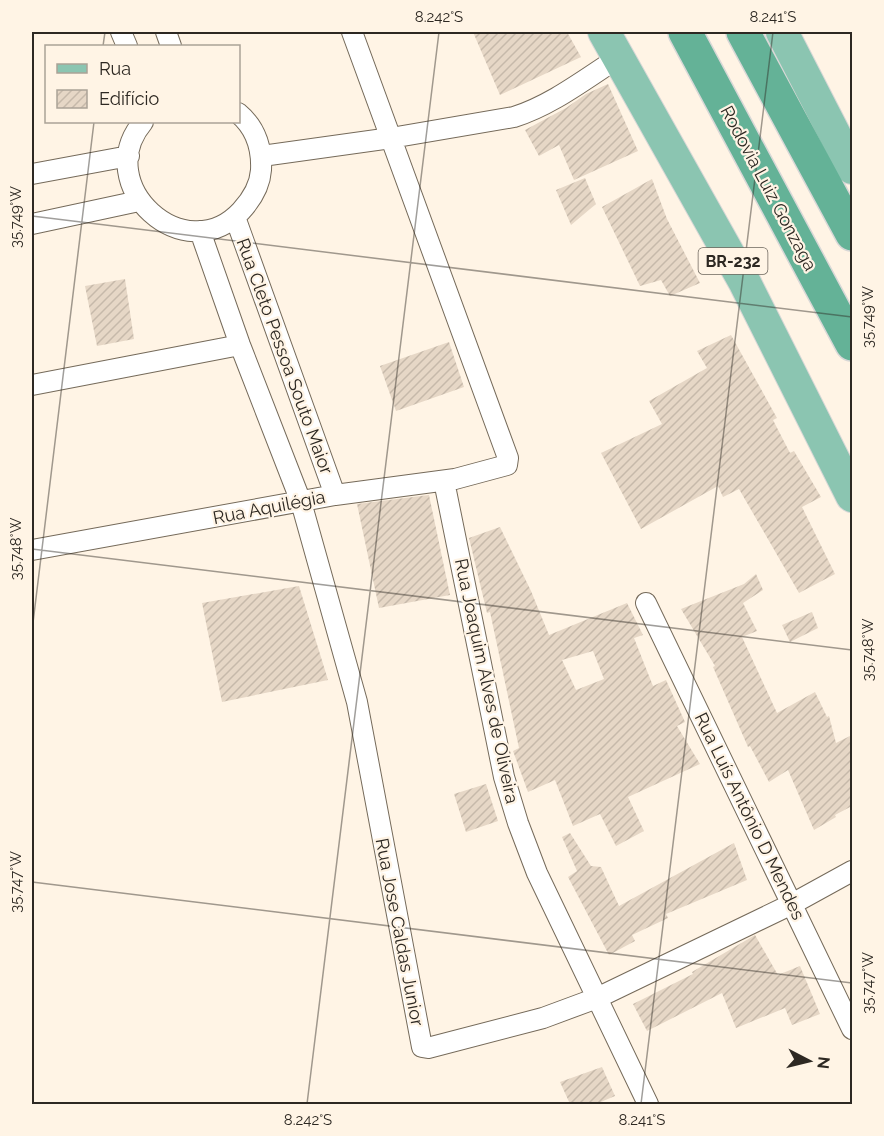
<svg xmlns="http://www.w3.org/2000/svg" width="884" height="1136" viewBox="0 0 884 1136" font-family="Raleway,sans-serif">
  <style>
    .building { fill: url(#building-hatch); fill-rule: evenodd }
    .lines { fill: none; stroke-linecap: round; stroke-linejoin: round }
    .minor-casing { stroke: #756a5a; stroke-width: 22 }
    .primary-casing { stroke: #d9d8d7; stroke-width: 34 }
    .trunk-casing { stroke: #d9d8d7; stroke-width: 36 }
    .minor { stroke: #fff; stroke-width: 20 }
    .primary { stroke: #8bc5b1; stroke-width: 32 }
    .trunk { stroke: #64b297; stroke-width: 33 }
    .ticks { fill: none; stroke: #2d2822; stroke-width: 1.5; stroke-opacity: 0.45 }
    .labels { text-anchor: middle; dominant-baseline: central; stroke-width: 4.5; stroke-linejoin: round; paint-order: stroke }
    .shield { fill: #fff4e5; stroke: #6c655c; stroke-width: 1.5 }
    .shield-label { font-size: 16px; font-weight: bold; fill: #2d2822 }
    .street-label { font-size: 18px; fill: #2d2822; stroke: #fff4e5 }
    .neatline { fill: none; stroke: #2d2822; stroke-width: 2 }
    .ticks-label { font-size: 15px; text-anchor: middle; fill: #2d2822 }
  </style>
  <defs>
    <pattern id="building-hatch" width="6" height="6" patternUnits="userSpaceOnUse" patternTransform="scale(1.5)"><rect width="6" height="6" fill="#e6d7c6"/><path d="M-1 1l2-2M0 6l6-6M5 7l2-2" fill="none" stroke="#c6b9aa"/></pattern>
  </defs>
  <rect width="100%" height="100%" fill="#fff4e5"/>
  <path class="building" d="M473 32H567L581 57 500 95Z
    M608 84 638 151 574 180 559 145 539 156 525 130 566 108 586 94Z
    M585 178 596 204 571 225 556 190Z
    M652 179 667 219 700 283 670 296 661 280 640 286 602 207Z
    M125 279 134 339 97 346 85 286Z
    M731 335 777 418 773 420 790 453 794 451 821 497 802 507 835 574 799 593 739 489 723 497 718 486 641 529 601 453 662 424 649 401 707 368 697 351Z
    M449 342 464 387 396 411 380 366Z
    M429 495 450 595 379 608 357 504Z
    M500 527 531 591 549 635 627 603 643 635 634 638 653 686 666 680 685 722 677 726 700 764 628 797 644 831 616 846 600 814 573 826 555 780 528 792 513 751 519 748 490 612 487 613 469 538ZM593 651 604 679 576 690 562 660Z
    M756 574 763 590 743 603 757 631 742 637 777 713 815 692 827 717 829 716 836 743 852 735V806L835 815 836 817 814 830 788 770 769 782 750 746 748 747 713 667 715 666 681 609 744 584Z
    M299 586 328 680 222 702 202 603Z
    M812 612 818 628 790 642 782 625Z
    M486 784 498 821 466 832 454 794Z
    M570 833 591 866 601 867 619 906 734 843 747 880 666 914 668 918 632 935 635 941 609 955 568 877 577 871 562 837Z
    M755 935 778 975 800 966 820 1014 792 1025 785 1008 736 1028 722 993 647 1031 633 1004 693 974 692 972Z
    M602 1067 615 1096 596 1104H570L560 1082Z"/>
  <g class="lines">
    <defs>
      <path id="minor" d="M121 32 127 46
        M166 32 171 46
        M143 122C90 185 185 271 241 211 252 199 260 186 261 170 262 148 256 128 238 113
        M262 156 391 138 514 117C552 105 585 79 618 58
        M32 174 129 156
        M235 217 335 495
        M32 224 139 201
        M200 231 240 345 301 502 357 702 422 1047 428 1048 543 1018 597 998 792 904 852 871
        M32 385 240 345
        M444 481 504 777 518 823 537 873 648 1104
        M32 550 335 495 455 479 507 465 508 458 352 32
        M646 603 852 1029"/>
      <path id="primary" d="M604 32 745 283 852 496
        M782 32 852 168"/>
      <path id="trunk" d="M685 32 852 344
        M743 32 852 234"/>
    </defs>
    <use href="#minor" class="minor-casing"/>
    <use href="#primary" class="primary-casing"/>
    <use href="#trunk" class="trunk-casing"/>
    <use href="#minor" class="minor"/>
    <use href="#primary" class="primary"/>
    <use href="#trunk" class="trunk"/>
  </g>
  <path class="ticks" d="M103 46 105 32M32 216 852 317M32 549 852 650M32 631 94 122M32 882 852 983M307 1104 439 32M641 1104 773 32"/>
  <g class="labels">
    <rect class="shield" x="698.5" y="248" width="69" height="26" rx="4.5"/>
    <g class="shield-label">
      <text x="733" y="261">BR-232</text>
    </g>
    <g class="street-label">
      <text transform="translate(769 188) rotate(62)">Rodovia Luiz Gonzaga</text>
      <text transform="translate(285 356) rotate(70)">Rua Cleto Pessoa Souto Maior</text>
      <text transform="translate(269 507) rotate(-11)">Rua Aquilégia</text>
      <text transform="translate(487 681) rotate(78)">Rua Joaquim Alves de Oliveira</text>
      <text transform="translate(750 816) rotate(64)">Rua Luís Antônio D Mendes</text>
      <text transform="translate(400 932) rotate(79)">Rua Jose Caldas Junior</text>
    </g>
  </g>
  <rect width="884" height="1136" fill="none" stroke="#fff4e5" stroke-width="66"/>
  <rect x="45" y="45" width="195" height="78" fill="#fff4e5" stroke="#aba297" stroke-width="1.5"/>
  <rect x="57" y="64" width="30" height="9" fill="#8bc5b1" stroke="#aba297" stroke-width="1.5"/>
  <text x="99" y="75" font-size="18" fill="#2d2822">Rua</text>
  <rect x="57" y="90" width="30" height="18" fill="url(#building-hatch)" stroke="#aba297" stroke-width="1.5"/>
  <text x="99" y="105" font-size="18" fill="#2d2822">Edifício</text>
  <g transform="translate(809 1061) rotate(97)" stroke="#fff4e5" stroke-width="4.5" paint-order="stroke">
  <path d="M0-4.5L10 22L0 15L-10 22Z" fill="#2d2822"/>
  <text y="-9" font-size="16" font-weight="bold" text-anchor="middle" fill="#2d2822">N</text>
  </g>
  <rect x="33" y="33" width="818" height="1070" class="neatline"/>
  <g class="ticks-label">
    <text x="439" y="22">8.242°S</text>
    <text x="773" y="22">8.241°S</text>
    <text transform="translate(16 217) rotate(-90)" y="5">35.749°W</text>
    <text transform="translate(868 317) rotate(-90)" y="5">35.749°W</text>
    <text transform="translate(16 549) rotate(-90)" y="5">35.748°W</text>
    <text transform="translate(868 650) rotate(-90)" y="5">35.748°W</text>
    <text transform="translate(16 882) rotate(-90)" y="5">35.747°W</text>
    <text transform="translate(868 983) rotate(-90)" y="5">35.747°W</text>
    <text x="308" y="1125">8.242°S</text>
    <text x="642" y="1125">8.241°S</text>
  </g>
</svg>
